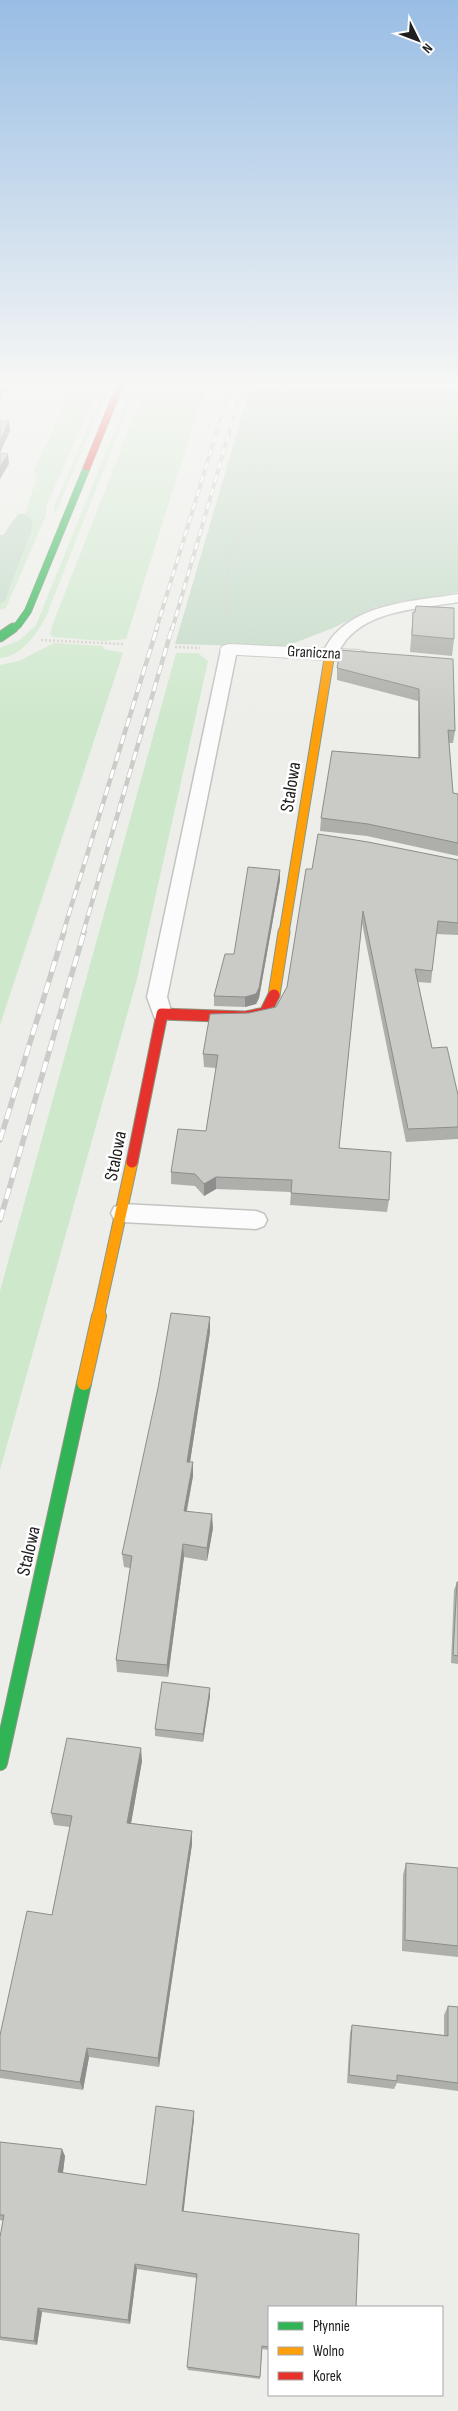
<svg xmlns="http://www.w3.org/2000/svg" width="458" height="2411" viewBox="0 0 458 2411" font-family="'Sofia Sans Condensed',sans-serif">
  <style>
    .grass { fill: #cee8cc }
    .forest { fill: #c3dac6 }
    .lines { fill: none; stroke-linecap: round; stroke-linejoin: round }
    .lane-casing { stroke: #c3c4c1; stroke-width: 3 }
    .street-casing { stroke: #c3c4c1; stroke-width: 2 }
    .fast-far2-casing { stroke: #8c9783; stroke-width: 8 }
    .fast-far1-casing { stroke: #8c9783; stroke-width: 11 }
    .fast-casing { stroke: #8c9783; stroke-width: 16 }
    .slow-far2-casing { stroke: #8c9783; stroke-width: 11 }
    .slow-far1-casing { stroke: #8c9783; stroke-width: 13 }
    .slow-casing { stroke: #8c9783; stroke-width: 16 }
    .jam-far1-casing { stroke: #8c9783; stroke-width: 8 }
    .jam-casing { stroke: #8c9783; stroke-width: 13 }
    .path-far1 { stroke: #d3cdc5; stroke-width: 2; stroke-dasharray: 1 1; stroke-linecap: butt }
    .path { stroke: #d3cdc5; stroke-width: 2.5; stroke-dasharray: 2 2; stroke-linecap: butt }
    .lane { fill: #fcfcfc; fill-rule: evenodd }
    .street { fill: #fcfcfc; fill-rule: evenodd }
    .fast-far2 { stroke: #30b455; stroke-width: 7 }
    .fast-far1 { stroke: #30b455; stroke-width: 9 }
    .fast { stroke: #30b455; stroke-width: 14 }
    .slow-far2 { stroke: #ff9f0a; stroke-width: 9 }
    .slow-far1 { stroke: #ff9f0a; stroke-width: 11 }
    .slow { stroke: #ff9f0a; stroke-width: 14 }
    .jam-far1 { stroke: #e5322d; stroke-width: 7 }
    .jam { stroke: #e5322d; stroke-width: 11 }
    .rail-far2-casing { stroke: #cbcbca; stroke-width: 4 }
    .rail-far1-casing { stroke: #cbcbca; stroke-width: 4.5 }
    .rail-casing { stroke: #cbcbca; stroke-width: 5.5 }
    .rail-far2 { stroke: #fff; stroke-width: 2.5; stroke-dasharray: 7; stroke-linecap: butt }
    .rail-far1 { stroke: #fff; stroke-width: 3; stroke-dasharray: 9; stroke-linecap: butt }
    .rail { stroke: #fff; stroke-width: 4; stroke-dasharray: 11; stroke-linecap: butt }
    .wall { fill: #aeaeaa }
    .shaded-wall { fill: #8d8d8b }
    .building { fill: #cacac6; stroke: #8d8d8b }
    .labels { text-anchor: middle; dominant-baseline: central; stroke-width: 5; stroke-linejoin: round; paint-order: stroke }
    .far-street-label { font-size: 16px; fill: #202020; stroke: #fff }
    .street-label { font-size: 19px; fill: #202020; stroke: #fff }
  </style>
  <rect width="100%" height="100%" fill="#edeee9"/>
  <path class="grass" d="M70 388H80L64 434 75 410 81 388H98L46 507V515L6 608 0 610V604L5 601 32 529V520L25 514 38 473H33L62 411Z
    M105 388H109L55 514 54 507Z
    M132 388H136L46 617C37 634 21 657 0 658V648L20 640 36 625Z
    M145 388H205L126 639 104 641 53 637 50 634 52 626Z
    M54 643 103 646 104 649 123 653 0 1025V665L19 661Z
    M176 653H198L208 661 137 979 0 1470V1291Z"/>
  <path class="forest" d="M250 388H458V592L376 607 333 628 284 647 175 644Z
    M18 514H25L32 520V529L5 601 0 604V535H3Z"/>
  <g class="lines">
    <defs>
      <path id="lane" d="M458 594V602C421 609 372 609 346 640 342 645 339 651 335 656L330 658 322 653C326 647 330 639 335 634 365 602 417 601 458 594Z
        M229 645 237 650 167 997 172 1014 169 1019 162 1021 155 1019 147 997 221 650Z
        M122 1204 256 1211 264 1214 267 1220 264 1226 256 1229 122 1222 114 1219 111 1213 114 1207Z"/>
      <path id="street" d="M229 644 359 650 366 652 368 656 366 660 359 662 222 654 220 650 222 646Z"/>
      <path id="fast-far2" d="M11 630 18 625 28 611 87 467"/>
      <path id="fast-far1" d="M0 637 13 628"/>
      <path id="fast" d="M0 1763 84 1383"/>
      <path id="slow-far2" d="M284 933 330 653"/>
      <path id="slow-far1" d="M274 995 284 932
        M98 1317 132 1162"/>
      <path id="slow" d="M84 1383 99 1316"/>
      <path id="jam-far1" d="M87 467 119 388"/>
      <path id="jam" d="M132 1162 162 1014 245 1017 265 1013 274 995"/>
    </defs>
    <use href="#lane" class="lane-casing"/>
    <use href="#street" class="street-casing"/>
    <use href="#fast-far2" class="fast-far2-casing"/>
    <use href="#fast-far1" class="fast-far1-casing"/>
    <use href="#fast" class="fast-casing"/>
    <use href="#slow-far2" class="slow-far2-casing"/>
    <use href="#slow-far1" class="slow-far1-casing"/>
    <use href="#slow" class="slow-casing"/>
    <use href="#jam-far1" class="jam-far1-casing"/>
    <use href="#jam" class="jam-casing"/>
    <path class="path-far1" d="M224 624 228 558 238 538 257 511 269 443 289 388"/>
    <path class="path" d="M41 640 123 644
      M175 647 200 648"/>
    <use href="#lane" class="lane"/>
    <use href="#street" class="street"/>
    <use href="#fast-far2" class="fast-far2"/>
    <use href="#fast-far1" class="fast-far1"/>
    <use href="#fast" class="fast"/>
    <use href="#slow-far2" class="slow-far2"/>
    <use href="#slow-far1" class="slow-far1"/>
    <use href="#slow" class="slow"/>
    <use href="#jam-far1" class="jam-far1"/>
    <use href="#jam" class="jam"/>
    <defs>
      <path id="rail-far2" d="M156 630 230 388
        M172 630 242 388"/>
      <path id="rail-far1" d="M63 933 157 628
        M83 933 172 628"/>
      <path id="rail" d="M0 1140 64 932
        M0 1220 84 932"/>
    </defs>
    <use href="#rail-far2" class="rail-far2-casing"/>
    <use href="#rail-far1" class="rail-far1-casing"/>
    <use href="#rail" class="rail-casing"/>
    <use href="#rail-far2" class="rail-far2"/>
    <use href="#rail-far1" class="rail-far1"/>
    <use href="#rail" class="rail"/>
  </g>
  <path class="wall" d="M413 612 454 639 452 656 410 652Z
    M453 659 455 731 453 743H449L453 793 458 794V856L367 836 320 831 321 818 418 758V701L337 680V668Z
    M458 860V935L436 934 431 983 418 982 432 1048 458 1095V1139L406 1142 362 923 339 1148 389 1200 387 1212 290 1205 291 1192 216 1189 204 1196 195 1186 171 1184V1172L206 1131 216 1068 204 1067 203 1054 249 1013 276 1007 287 987 312 869Z
    M280 870V880L259 998 256 1004 245 1007 214 1006V996Z
    M210 1317V1332L190 1462 193 1476 187 1511 213 1528 207 1561 184 1557 168 1677 117 1672 116 1660 130 1568 124 1567 122 1554Z
    M457 1582H458V1664L451 1663 454 1590Z
    M210 1688V1696L203 1742 155 1736V1729Z
    M142 1761 131 1823 192 1831V1844L159 2067 89 2057 83 2090 0 2078V2035L52 1915 70 1827 54 1825 51 1813Z
    M406 1863 458 1868V1957L402 1951 403 1875Z
    M448 2006 458 2007V2091L397 2083 394 2089 347 2083 350 2033 352 2025 444 2035V2015Z
    M194 2119 183 2212 269 2307V2350L262 2349 260 2379 188 2370 187 2367 197 2278 137 2269 130 2324 42 2312 37 2345 0 2340V2237L3 2221 0 2220V2142L65 2156 63 2173 146 2185Z"/>
  <path class="shaded-wall" d="M1 388H7L0 401V390Z
    M9 421 10 431 0 453V441Z
    M8 454 9 464 0 479V467Z
    M280 870V880L259 998 256 1004 245 1007V997Z
    M216 1177V1189L204 1196V1184Z
    M210 1317V1332L188 1475 187 1462Z
    M193 1462V1476L184 1524V1511Z
    M212 1514 213 1528 207 1561V1548Z
    M183 1544 184 1557 168 1677 167 1665Z
    M210 1688V1696L203 1742V1734Z
    M141 1748 142 1761 129 1835 127 1823Z
    M192 1831V1844L159 2067 158 2058Z
    M87 2048 89 2057 83 2090 80 2082Z
    M194 2111V2119L183 2217 182 2211Z
    M62 2149 65 2156 62 2179 58 2172Z
    M135 2264 137 2269 130 2324 128 2320Z
    M38 2308 42 2312 37 2345 34 2341Z"/>
  <path class="building" d="M0 421H9L0 441Z
    M0 453 8 454 0 467Z
    M416 606 454 608V639L412 635 413 612H415Z
    M340 650 453 659 455 731 448 730 453 793 458 794V843L368 824 321 818 332 751 420 758 419 689 337 668Z
    M318 834 368 842 458 860V923L438 921 432 971 415 969 432 1048 447 1047 458 1095V1127L408 1129 363 911 339 1148 391 1152 389 1200 291 1193 292 1180 216 1177 204 1184 195 1174 171 1172 178 1129 206 1131 218 1055 203 1054 210 1014 249 1013 276 1007 287 987 306 869H312Z
    M248 867 280 870 259 988 256 994 245 997 214 996 225 954H234Z
    M171 1313 210 1317 187 1462H193L184 1511 212 1514 207 1548 183 1544 167 1665 116 1660 132 1556 122 1554 158 1388Z
    M457 1582H458V1656L453 1655Z
    M162 1682 210 1688 203 1734 155 1729Z
    M67 1738 141 1748 127 1823 192 1831 158 2058 87 2048 80 2082 0 2070V2035L27 1911 52 1915 72 1816 51 1813Z
    M406 1863 458 1868V1946L405 1940Z
    M448 2006 458 2007V2083L397 2075V2081L349 2075 352 2025 448 2036Z
    M156 2106 194 2111 182 2211 359 2234 356 2307H269V2347L262 2346 260 2377 187 2367 197 2274 135 2264 128 2320 38 2308 34 2341 0 2337V2237L4 2215H0V2142L62 2149 58 2172 146 2185Z"/>
  <linearGradient id="sky" x2="0" y2="1"><stop stop-color="#98bde4"/><stop offset="0.53" stop-color="#f7f7f5"/><stop offset="1" stop-color="#f7f7f5" stop-opacity="0"/></linearGradient>
  <rect width="458" height="726" fill="url(#sky)"/>
  <g class="labels">
    <g class="far-street-label">
      <text transform="translate(314 653) rotate(3)">Graniczna</text>
    </g>
    <g class="street-label">
      <text transform="translate(291 787) rotate(-81)">Stalowa</text>
      <text transform="translate(116 1156) rotate(-79)">Stalowa</text>
      <text transform="translate(29 1551) rotate(-77)">Stalowa</text>
    </g>
  </g>
  <rect x="268" y="2306" width="175" height="90" fill="#ffffff" stroke="#a6a6a6"/>
  <rect x="278" y="2322" width="25" height="8" fill="#30b455" stroke="#a6a6a6"/>
  <text x="313" y="2331" font-size="15" fill="#202020">Płynnie</text>
  <rect x="278" y="2347" width="25" height="8" fill="#ff9f0a" stroke="#a6a6a6"/>
  <text x="313" y="2356" font-size="15" fill="#202020">Wolno</text>
  <rect x="278" y="2372" width="25" height="8" fill="#e5322d" stroke="#a6a6a6"/>
  <text x="313" y="2381" font-size="15" fill="#202020">Korek</text>
  <g transform="translate(418 40) rotate(132)" stroke="#ffffff" stroke-width="4" paint-order="stroke">
  <path d="M0-4L9 19L0 12L-9 19Z" fill="#202020"/>
  <text y="-8" font-size="14" font-weight="bold" text-anchor="middle" fill="#202020">N</text>
  </g>
</svg>
